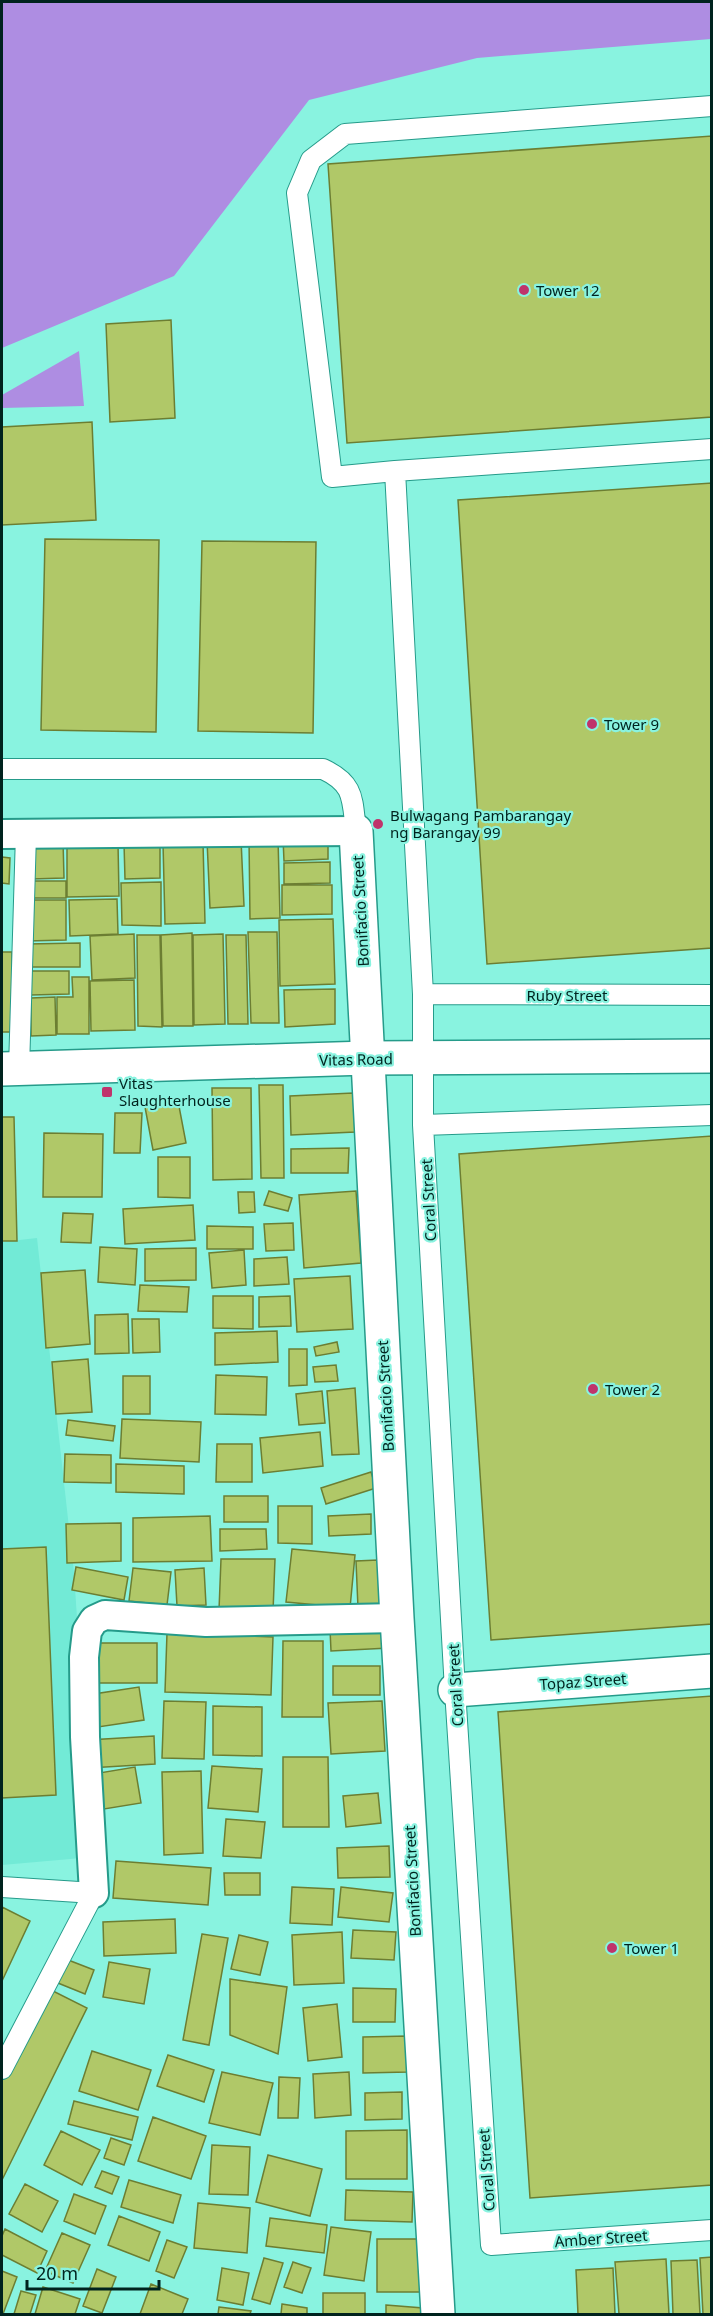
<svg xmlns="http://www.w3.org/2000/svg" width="713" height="2316" viewBox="0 0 713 2316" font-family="'Noto Sans',sans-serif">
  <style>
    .built { fill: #72ead6 }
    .water { fill: #ae8de2 }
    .building { fill: #b0c868; stroke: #6c7e32; stroke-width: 1.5 }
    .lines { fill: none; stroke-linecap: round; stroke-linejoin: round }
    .service-casing { stroke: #259b8a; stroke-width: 22 }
    .pedestrian-casing { stroke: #259b8a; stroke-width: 32 }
    .minor-casing { stroke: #259b8a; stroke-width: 36 }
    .tertiary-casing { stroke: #259b8a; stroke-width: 36 }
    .service { stroke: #fff; stroke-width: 20 }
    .pedestrian { stroke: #fff; stroke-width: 28 }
    .minor { stroke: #fff; stroke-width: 33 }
    .tertiary { stroke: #fff; stroke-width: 33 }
    .poi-dot { fill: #bf346b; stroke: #89f3e0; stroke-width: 2 }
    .labels { text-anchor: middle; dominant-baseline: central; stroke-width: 4.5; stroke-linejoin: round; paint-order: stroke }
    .poi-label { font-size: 15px; fill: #00231e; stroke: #89f3e0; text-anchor: start }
    .street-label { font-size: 15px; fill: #00231e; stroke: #89f3e0 }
  </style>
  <rect width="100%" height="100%" fill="#89f3e0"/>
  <path class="built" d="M37 1238 74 1573 93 1857 2 1865V1242Z"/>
  <path class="water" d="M2 2H711V39L477 58 309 100 174 276 2 348Z
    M79 351 84 406 2 408V395Z"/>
  <path class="building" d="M712 136V417L347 443 328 164Z
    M171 320 175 418 110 422 106 324Z
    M92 422 96 520 2 525V427Z
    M712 483V948L487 964 458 500Z
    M45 539 159 540 156 732 41 730Z
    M202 541 316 542 313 733 198 731Z
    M328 836V859L284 861 283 838Z
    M249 838H278L280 918 250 919Z
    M241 839 244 906 210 908 207 840Z
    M31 840H63L64 878 31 879Z
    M160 842V878L125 879 124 843Z
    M203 842 205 923 165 924 163 843Z
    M118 843 119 896 67 897V844Z
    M2 857 10 858 9 884 2 883Z
    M330 862V883L284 884V863Z
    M28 881H66V898H29Z
    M161 882V926L122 925 121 883Z
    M282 885H332V914L282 915Z
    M117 899 118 934 70 936 69 900Z
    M27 900H66V940L27 941Z
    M333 919 335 984 280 986 279 920Z
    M248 932H277L279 1023H251Z
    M192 933 193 1026H163L161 935Z
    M134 934 135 978 92 980 90 936Z
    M223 934 225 1024 194 1025 193 935Z
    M137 935H160L162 1027 138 1026Z
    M226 935H246L248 1024H228Z
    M80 943V967H28L27 944Z
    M2 952H12L13 1032H2Z
    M31 971H69V994L31 995Z
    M72 977H89V1034H57V997H73Z
    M134 980 135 1030 91 1031 90 981Z
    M335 989V1024L285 1027 284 990Z
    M55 997 56 1035 31 1036V998Z
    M259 1085H283L284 1178H261Z
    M212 1088H251L252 1179 213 1180Z
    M353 1093 355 1132 291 1135 290 1096Z
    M178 1101 186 1143 153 1150 145 1107Z
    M115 1113H142L140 1153H114Z
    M2 1117H14L17 1241H2Z
    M44 1133 103 1134 102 1197H43Z
    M712 1136V1624L491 1640 459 1154Z
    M349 1148 348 1173H291V1149Z
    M158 1157H190V1198L158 1197Z
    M269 1191 292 1198 288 1211 264 1205Z
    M356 1191 361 1263 304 1268 299 1195Z
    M238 1192H254L255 1212 239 1213Z
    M193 1205 195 1240 125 1244 123 1209Z
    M63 1213 93 1214 91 1243 61 1242Z
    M293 1223 294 1250 266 1251 264 1224Z
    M207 1226 253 1227V1249H207Z
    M100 1247 137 1249 135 1285 98 1282Z
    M196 1248V1280L145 1281V1249Z
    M244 1250 246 1285 212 1288 209 1253Z
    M287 1257 289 1284 254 1286V1259Z
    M85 1270 90 1344 46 1348 41 1273Z
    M350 1276 353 1329 297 1332 294 1279Z
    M140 1285 189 1287 187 1312 138 1311Z
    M213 1296H253V1329L213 1328Z
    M290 1296 291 1326 259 1327V1297Z
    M128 1314 129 1353 95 1354V1315Z
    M132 1319H159L160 1352 133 1353Z
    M277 1331 278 1362 215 1365V1333Z
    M337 1342 339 1352 316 1356 314 1347Z
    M289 1349H307V1385L289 1386Z
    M88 1359 92 1412 56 1414 52 1362Z
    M336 1365 338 1381 315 1382 313 1367Z
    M216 1375 267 1377 266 1415 215 1414Z
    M123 1376H150V1414H123Z
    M355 1388 359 1454 332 1455 327 1391Z
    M322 1391 325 1423 299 1425 296 1394Z
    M122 1419 201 1422 199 1462 120 1458Z
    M68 1420 115 1426 113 1441 66 1435Z
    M320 1432 323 1466 263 1473 260 1438Z
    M217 1444H252V1482H216Z
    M65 1454 111 1455V1483L64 1482Z
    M116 1464 184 1466V1494L116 1492Z
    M371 1472 376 1488 326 1504 321 1488Z
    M224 1496H268V1522H224Z
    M278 1506H312V1544L278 1543Z
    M371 1514V1534L329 1536 328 1516Z
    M210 1516 212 1561 133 1562V1518Z
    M121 1523V1561L67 1563 66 1524Z
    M220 1529H266L267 1549 220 1551Z
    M46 1547 56 1795 2 1798V1549Z
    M292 1549 355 1555 350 1608 286 1602Z
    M221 1559H275L273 1612 219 1610Z
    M378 1560 381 1607 358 1608 356 1561Z
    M76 1567 128 1577 124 1600 72 1590Z
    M133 1568 171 1572 167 1605 129 1601Z
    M204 1568 206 1605 177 1606 175 1570Z
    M388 1627 389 1648 331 1651 330 1629Z
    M167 1633 273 1637 271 1695 165 1692Z
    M283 1641H323V1717H282Z
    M98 1643H157V1683H98Z
    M333 1666H380V1695H333Z
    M139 1687 144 1720 98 1727 94 1694Z
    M712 1696V2185L530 2198 498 1712Z
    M164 1701 206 1702 204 1759 162 1758Z
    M382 1701 385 1751 331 1754 328 1703Z
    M213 1706 262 1707V1756L213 1755Z
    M154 1736 155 1764 89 1768 88 1740Z
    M283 1757H328L329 1827H283Z
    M212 1766 262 1769 258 1812 208 1808Z
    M135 1767 141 1803 98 1810 93 1774Z
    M201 1771 203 1853 164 1855 162 1772Z
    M378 1793 381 1823 346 1827 343 1796Z
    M226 1819 265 1822 261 1858 223 1856Z
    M389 1846 390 1877 338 1878 337 1848Z
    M116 1861 211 1868 208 1905 113 1898Z
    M224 1873H260V1895H225Z
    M292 1887 334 1889 332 1925 290 1923Z
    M341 1887 393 1893 389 1922 338 1917Z
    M2 1907 30 1921 2 1981Z
    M175 1919 176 1953 104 1956 103 1922Z
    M353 1930 396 1932 394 1960 351 1958Z
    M342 1932 344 1983 294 1985 292 1935Z
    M202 1934 228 1938 209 2045 183 2040Z
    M239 1935 268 1942 260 1975 231 1969Z
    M63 1958 94 1970 85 1994 53 1981Z
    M109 1962 150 1969 144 2004 103 1997Z
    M230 1979 287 1987 278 2054 230 2035Z
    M47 1988 87 2008 2 2180V2080Z
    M353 1988 396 1989 395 2022H353Z
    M337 2004 342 2057 308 2061 303 2008Z
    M408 2036V2072L363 2073V2037Z
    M92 2051 151 2070 138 2110 79 2091Z
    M168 2055 214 2070 204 2102 157 2086Z
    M222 2072 273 2083 260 2135 209 2123Z
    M349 2072 351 2115 315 2118 313 2074Z
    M279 2077 300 2078 298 2118H278Z
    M402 2092V2119L365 2120V2093Z
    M74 2101 138 2117 132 2140 68 2124Z
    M153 2117 206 2136 191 2179 138 2161Z
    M407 2130V2179H346V2131Z
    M61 2131 100 2150 82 2185 44 2165Z
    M111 2138 131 2145 124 2165 104 2158Z
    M212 2145 250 2147 248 2195 209 2194Z
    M268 2155 322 2169 310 2216 256 2202Z
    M102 2171 119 2177 112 2194 95 2187Z
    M129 2180 181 2195 173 2223 121 2207Z
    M25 2184 58 2201 42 2232 9 2214Z
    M346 2190 413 2192 412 2222 345 2220Z
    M74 2194 106 2206 95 2234 64 2221Z
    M198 2203 250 2208 247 2253 194 2248Z
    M119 2216 160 2232 149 2261 108 2245Z
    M270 2218 327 2225 324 2253 266 2246Z
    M331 2227 371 2232 364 2281 324 2275Z
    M5 2229 47 2251 37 2273 2 2255V2236Z
    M62 2233 90 2245 73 2283 45 2271Z
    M377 2239H422L421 2292H377Z
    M167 2240 187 2247 174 2278 156 2271Z
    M712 2257V2314H703L700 2258Z
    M264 2258 283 2263 270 2304 252 2299Z
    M666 2259 669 2314H619L615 2262Z
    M697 2260 700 2314H673L671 2261Z
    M293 2262 311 2268 302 2293 284 2287Z
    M222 2268 249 2273 243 2305 217 2300Z
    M613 2268 615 2314H578L576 2270Z
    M97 2269 116 2277 102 2313 83 2306Z
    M2 2271 17 2277 3 2314H2Z
    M151 2284 188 2299 182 2314H140Z
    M43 2287 80 2299 75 2314H35Z
    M21 2291 36 2295 30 2314H14Z
    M323 2293H365V2314H323Z
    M282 2304 307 2308V2314H281Z
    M386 2305 423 2308 422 2314H386Z
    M219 2307 251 2311 250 2314H218Z"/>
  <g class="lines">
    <defs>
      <path id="service" d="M712 106 345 134 311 160 297 193 332 477 395 471 712 449
        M395 471 423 994V1125L455 1690 491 2245 712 2230
        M2 769H323C355 784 352 799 356 831
        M423 994 712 995
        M19 1069 26 834
        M423 1125 712 1115
        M2 1887 94 1893 2 2069"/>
      <path id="pedestrian" d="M2 834 356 831
        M94 1893 85 1737 84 1657 87 1631 94 1620 105 1615 206 1622 397 1618"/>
      <path id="minor" d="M356 831 397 1618 438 2314
        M455 1690 712 1671"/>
      <path id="tertiary" d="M2 1069 367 1058 712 1056"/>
    </defs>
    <use href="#service" class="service-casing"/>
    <use href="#pedestrian" class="pedestrian-casing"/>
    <use href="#minor" class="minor-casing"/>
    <use href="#tertiary" class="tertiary-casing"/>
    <use href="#service" class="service"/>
    <use href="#pedestrian" class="pedestrian"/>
    <use href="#minor" class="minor"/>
    <use href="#tertiary" class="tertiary"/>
  </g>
  <g class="poi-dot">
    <circle cx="524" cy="290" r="6"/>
    <circle cx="592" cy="724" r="6"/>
    <circle cx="378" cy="824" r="6"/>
    <rect x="101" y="1086" width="12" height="12" rx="3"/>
    <circle cx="593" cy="1389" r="6"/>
    <circle cx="612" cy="1948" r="6"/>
  </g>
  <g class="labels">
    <g class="poi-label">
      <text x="536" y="290">Tower 12</text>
      <text x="604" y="724">Tower 9</text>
      <text x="390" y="815">Bulwagang Pambarangay<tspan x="390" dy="17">ng Barangay 99</tspan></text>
      <text x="119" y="1083">Vitas<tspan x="119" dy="17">Slaughterhouse</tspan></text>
      <text x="605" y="1389">Tower 2</text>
      <text x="624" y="1948">Tower 1</text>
    </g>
    <g class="street-label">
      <text transform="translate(360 911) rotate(-93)">Bonifacio Street</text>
      <text x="567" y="995">Ruby Street</text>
      <text transform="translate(356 1059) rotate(-1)">Vitas Road</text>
      <text transform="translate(428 1200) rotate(-93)">Coral Street</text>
      <text transform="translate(385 1396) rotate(-93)">Bonifacio Street</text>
      <text transform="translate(583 1681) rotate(-4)">Topaz Street</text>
      <text transform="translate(455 1685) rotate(-93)">Coral Street</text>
      <text transform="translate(412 1881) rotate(-93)">Bonifacio Street</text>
      <text transform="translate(486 2170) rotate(-94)">Coral Street</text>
      <text transform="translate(601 2238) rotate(-4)">Amber Street</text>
    </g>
  </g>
  <rect width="713" height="2316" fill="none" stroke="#00231e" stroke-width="6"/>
  <path d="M27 2280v9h132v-9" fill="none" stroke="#00231e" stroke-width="3"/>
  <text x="36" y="2280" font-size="18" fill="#00231e" stroke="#89f3e0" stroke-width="4.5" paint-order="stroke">20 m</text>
</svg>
